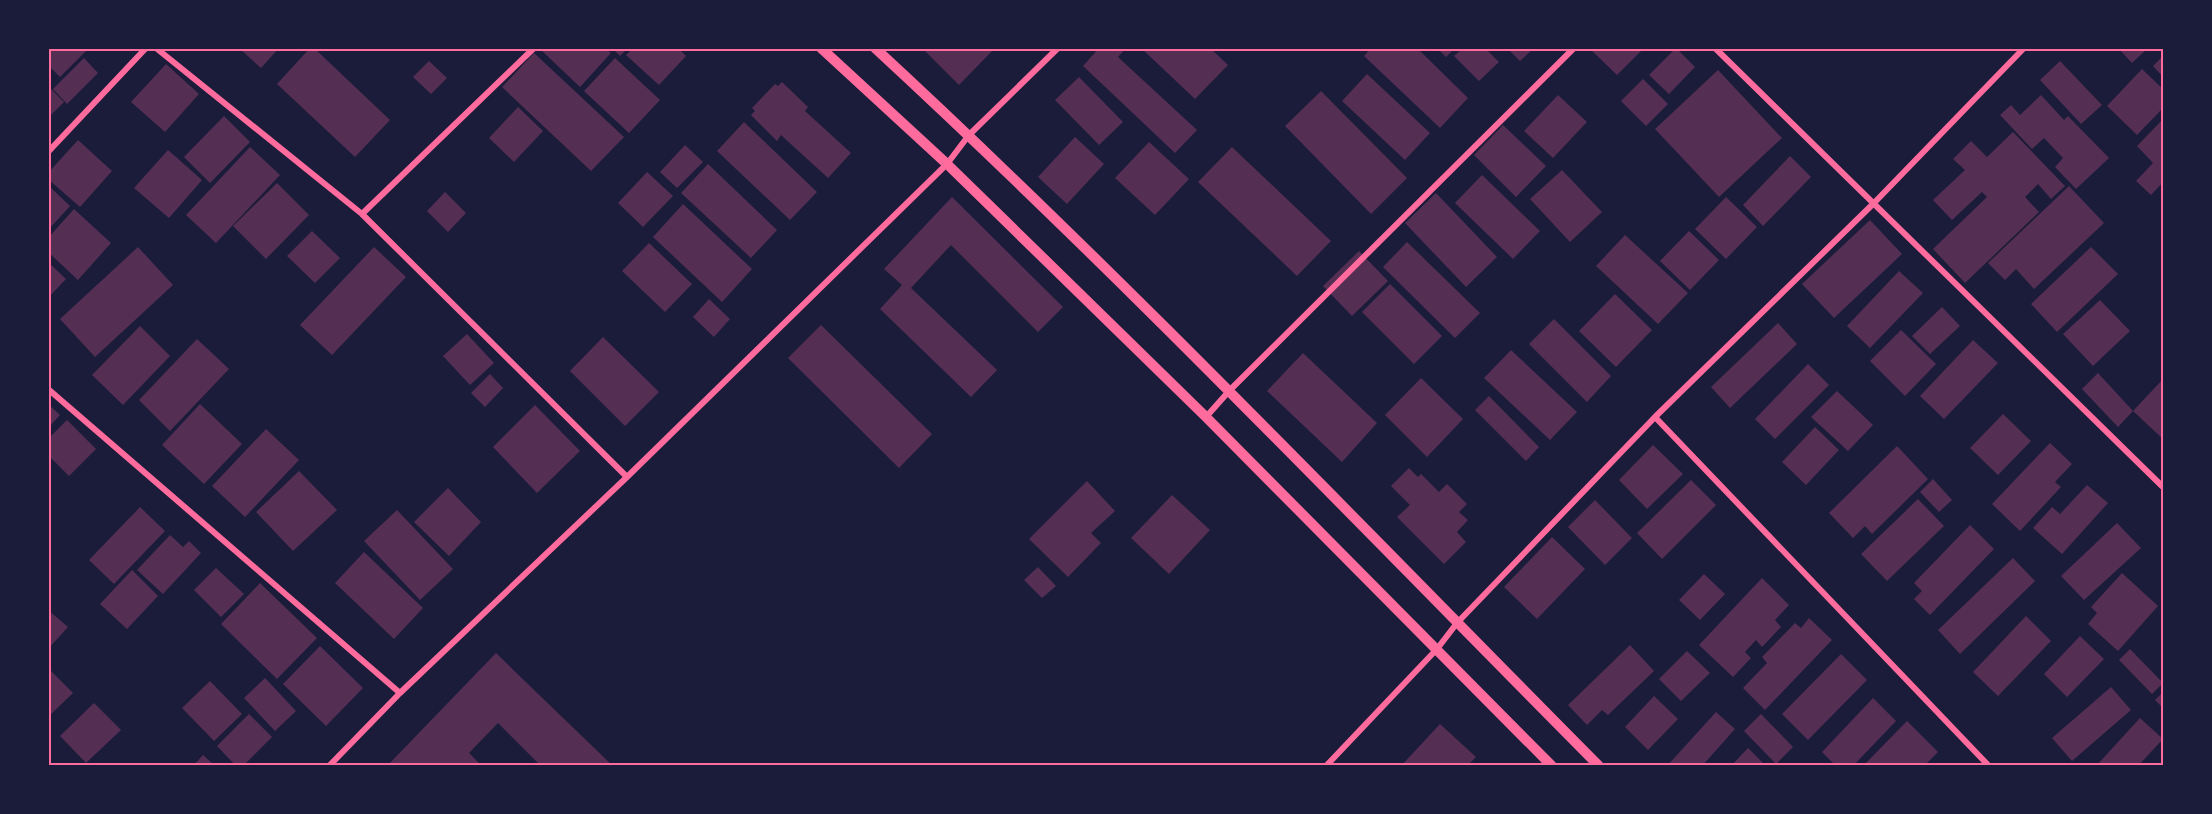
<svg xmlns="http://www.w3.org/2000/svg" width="2212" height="814" viewBox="0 0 2212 814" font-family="Poppins,sans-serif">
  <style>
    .building { fill: #542f53 }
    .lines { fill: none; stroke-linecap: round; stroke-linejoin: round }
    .minor { stroke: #ff6b9d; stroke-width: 6 }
    .tertiary { stroke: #ff6b9d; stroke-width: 10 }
    .neatline { fill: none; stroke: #ff6b9d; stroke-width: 2 }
  </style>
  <rect width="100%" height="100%" fill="#1b1b3a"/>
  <path class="building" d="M48 48H89L60 77 48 65Z
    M239 48H279L261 68Z
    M310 48H314L390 120 355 157 277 84Z
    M539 48H605L611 53 580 87Z
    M612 48H628L620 56Z
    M633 48H678L686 56 659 85 626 55Z
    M922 48H995L959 85Z
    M1099 48H1126L1118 57 1197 130 1175 153 1083 66Z
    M1141 48H1210L1228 65 1195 99Z
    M1371 48H1417L1468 98 1440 128 1364 56Z
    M1437 48H1455L1446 57Z
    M1463 48H1485L1499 62 1479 81 1454 56Z
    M1507 48H1534L1520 61Z
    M1589 48H1644L1617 75Z
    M1676 48 1695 67 1669 94 1649 75Z
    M2118 48H2148L2132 63Z
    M534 53 624 137 591 171 502 87Z
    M2164 55V78L2153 66Z
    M84 58 98 73 67 104 53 89Z
    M615 58 660 100 629 133 584 91Z
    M429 61 447 78 431 94 413 77Z
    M2060 61 2102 105 2081 124 2040 80Z
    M166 64 199 94 165 132 131 102Z
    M2142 69 2164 90V107L2137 135 2107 106Z
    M1718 70 1782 138 1719 197 1655 129Z
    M1367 74 1430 133 1405 160 1342 101Z
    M1079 77 1123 122 1099 145 1055 100Z
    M1643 79 1668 104 1646 126 1621 101Z
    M782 82 808 107 805 111 851 153 828 178 781 135 777 141 751 115 755 111 752 108 775 84 778 86Z
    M48 86 64 102 48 118Z
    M1321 91 1407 178 1371 214 1285 126Z
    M1558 95 1587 122 1553 158 1524 131Z
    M2041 95 2064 120 2068 116 2109 158 2076 189 2055 167 2063 158 2044 138 2032 149 2000 115 2011 105 2020 115Z
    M518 107 543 131 514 162 489 138Z
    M224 116 250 142 210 183 184 157Z
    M2164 118V181L2151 195 2136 181 2153 163 2137 146Z
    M744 122 817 192 790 220 717 151Z
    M1503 125 1546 166 1516 197 1474 155Z
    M2013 132 2065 186 2051 199 2038 184 2025 197 2039 212 1965 283 1933 249 1987 197 1982 192 1952 220 1933 200 1965 170 1953 159 1971 141 1987 157Z
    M1075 137 1104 164 1067 204 1038 177Z
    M78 140 112 171 80 207 48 179V173Z
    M1149 142 1189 179 1155 215 1115 178Z
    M685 145 703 162 677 188 660 172Z
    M250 147 280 175 216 243 186 215Z
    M1232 147 1331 241 1297 276 1198 182Z
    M168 150 202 180 169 218 134 188Z
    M1790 156 1811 177 1763 226 1743 205Z
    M708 164 777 230 751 258 681 193Z
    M1562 170 1602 212 1570 242 1530 199Z
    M647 172 673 196 643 227 618 203Z
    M1482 175 1540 231 1513 259 1455 203Z
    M277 183 309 215 266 259 233 226Z
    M48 185 70 206 48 230Z
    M2069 186 2104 223 2034 289 2016 269 2005 280 1988 263Z
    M445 192 466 213 448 232 427 211Z
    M1436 193 1497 257 1466 287 1405 223Z
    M952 197 1063 307 1038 332 951 245 911 288 997 370 971 397 880 309 902 285 884 269Z
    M1726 197 1757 227 1726 259 1695 229Z
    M683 204 752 269 722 302 653 237Z
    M74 209 111 243 78 280 48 252V238Z
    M1870 220 1902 254 1834 318 1802 284Z
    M312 231 340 258 315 283 287 256Z
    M1689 231 1719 260 1690 290 1660 261Z
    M1625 235 1688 293 1658 324 1596 266Z
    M1407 242 1480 313 1455 338 1383 267Z
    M649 243 692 284 665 312 622 271Z
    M138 247 173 285 95 357 60 319Z
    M374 247 406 277 332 355 300 325Z
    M2091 247 2118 274 2057 332 2031 304Z
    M1359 251 1388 281 1352 316 1323 286Z
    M48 262 66 279 48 298Z
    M1899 271 1923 293 1870 348 1847 326Z
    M1390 284 1442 336 1414 364 1362 312Z
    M1615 294 1652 330 1616 367 1579 331Z
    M709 299 730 319 714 337 693 317Z
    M2100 300 2130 331 2093 366 2063 334Z
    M1942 307 1960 326 1930 354 1912 336Z
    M1554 319 1611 376 1587 402 1529 344Z
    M1778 323 1797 344 1730 408 1711 387Z
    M821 325 932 434 899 468 788 358Z
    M140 326 170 356 123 405 92 375Z
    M1901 330 1936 364 1905 396 1870 361Z
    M467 334 494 363 470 385 443 356Z
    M603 337 659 392 625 426 570 371Z
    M197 339 229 369 170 431 139 400Z
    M1973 340 1998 363 1944 419 1920 396Z
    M1511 350 1577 412 1550 440 1484 378Z
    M1303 353 1377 423 1342 462 1267 391Z
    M1808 364 1829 385 1775 439 1755 419Z
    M2098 373 2133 411 2118 427 2082 389Z
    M490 374 503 388 485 407 471 393Z
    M1421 378 1463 419 1427 457 1385 415Z
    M2164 378V440L2133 411Z
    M1837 391 1873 425 1848 451 1811 417Z
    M1489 396 1539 447 1526 461 1475 410Z
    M48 404 60 415 48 428Z
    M200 404 242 444 204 484 162 445Z
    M535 405 580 451 537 493 493 447Z
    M2003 414 2031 441 1998 475 1970 448Z
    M67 420 96 449 69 476 48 455V439Z
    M1815 427 1839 450 1806 485 1782 462Z
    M266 429 299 460 245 517 212 486Z
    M2050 443 2072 464 2055 482 2061 487 2020 531 1992 504Z
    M1653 445 1683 474 1647 509 1619 480Z
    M1897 446 1928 479 1872 534 1865 526 1853 538 1829 513Z
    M1409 468 1418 477 1421 474 1439 492 1447 484 1467 504 1459 512 1468 520 1457 532 1466 542 1444 564 1397 517 1410 505 1391 486Z
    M299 471 337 510 293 551 256 512Z
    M1933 479 1952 500 1939 512 1920 492Z
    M1691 480 1716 505 1662 559 1637 533Z
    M1087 481 1115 511 1091 533 1101 543 1068 577 1029 539Z
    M2087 485 2108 503 2062 554 2033 528 2052 507 2060 514Z
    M448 488 481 522 449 556 414 522Z
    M1172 495 1210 530 1169 574 1131 538Z
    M1918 499 1944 526 1887 581 1861 554Z
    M1595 500 1632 538 1605 565 1568 527Z
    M140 507 165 531 114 584 89 560Z
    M397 510 453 569 420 600 364 541Z
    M2117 523 2141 548 2084 600 2061 576Z
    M1970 525 1994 549 1930 615 1914 599 1922 591 1914 583Z
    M170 535 183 547 189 541 201 553 163 594 137 570Z
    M1552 537 1585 569 1537 619 1504 587Z
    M364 552 423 608 394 639 335 583Z
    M2013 558 2035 581 1960 654 1938 630Z
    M1038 567 1056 586 1042 598 1024 580Z
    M216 568 244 594 221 617 194 590Z
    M132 570 158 596 127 629 100 604Z
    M2122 573 2158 606 2118 651 2088 624 2097 613 2091 607Z
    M1704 574 1725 594 1700 620 1679 600Z
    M1762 578 1789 605 1775 620 1781 627 1762 647 1756 640 1745 652 1751 658 1733 677 1699 645Z
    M260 583 317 638 277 679 221 624Z
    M48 610 68 627 48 649Z
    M2026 616 2051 641 1998 696 1973 672Z
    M1809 618 1832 640 1765 710 1743 688 1767 663 1762 657 1795 623 1801 628Z
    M2080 636 2104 659 2067 697 2044 674Z
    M1630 645 1654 671 1608 715 1602 710 1587 725 1568 705Z
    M320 646 363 688 326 726 283 684Z
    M2130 649 2163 683 2152 694 2119 660Z
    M1687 651 1710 673 1681 701 1659 679Z
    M496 653 532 688 613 766H541L498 723 469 753 482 766H387Z
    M1841 654 1867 680 1808 740 1782 714Z
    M50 670 73 693 48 717V672Z
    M265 678 296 711 275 731 244 698Z
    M210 681 242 714 214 741 182 708Z
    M2111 687 2131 710 2072 761 2052 738Z
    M2164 691V709L2155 700Z
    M1654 696 1678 719 1648 750 1625 727Z
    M1873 698 1896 721 1853 766H1836L1822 752Z
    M94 703 121 730 86 763 60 736Z
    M1716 712 1735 729 1702 766H1667Z
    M249 714 272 737 243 766H236L217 746Z
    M1761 714 1793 747 1776 764 1744 731Z
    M2140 718 2163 739 2138 766H2096Z
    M1907 721 1938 752 1924 766H1867L1865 764Z
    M1440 724 1476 757 1467 766H1401Z
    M1748 748 1766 766H1731Z
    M203 755 215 766H193Z"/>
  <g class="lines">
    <path class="minor" d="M156 48 362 214 627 477
      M1715 48 2164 488
      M48 152 146 48
      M362 214 534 48
      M48 389 400 693
      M1206 417 1230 390 1574 48
      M1655 417 1989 766
      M329 766 400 693 627 477 947 164 969 135 1058 48
      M1326 766 1437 649 1457 623 1655 417 1874 203 2024 48"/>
    <path class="tertiary" d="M821 48 947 164 1206 417 1552 766
      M875 48C1125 279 1360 525 1599 766"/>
  </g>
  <rect width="2212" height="814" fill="none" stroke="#1b1b3a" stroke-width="99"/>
  <rect x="50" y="50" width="2112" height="714" class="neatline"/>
</svg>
